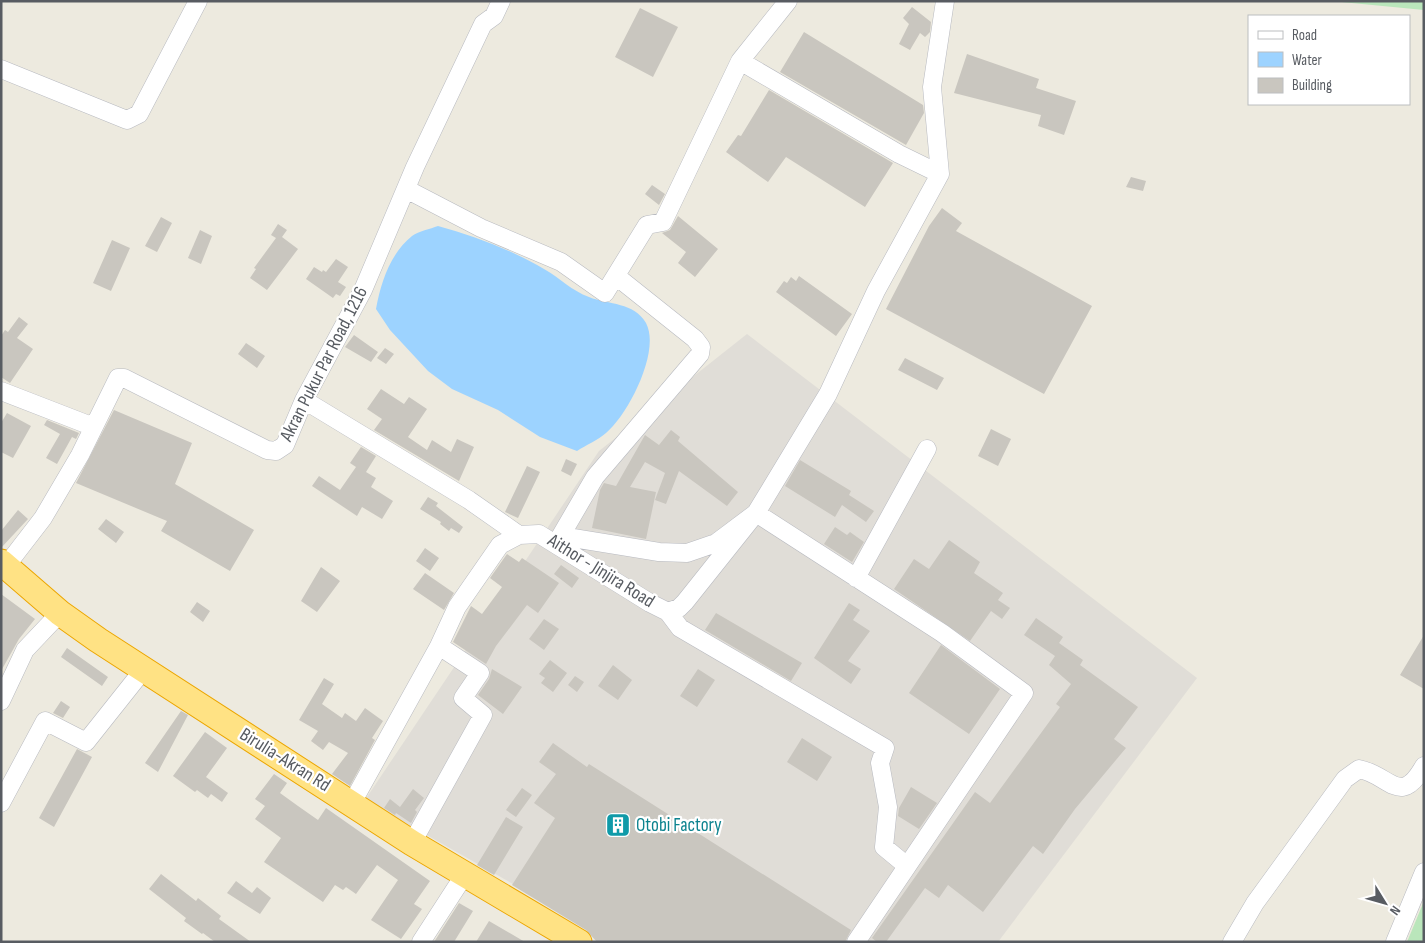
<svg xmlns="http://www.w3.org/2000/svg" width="1425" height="943" viewBox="0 0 1425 943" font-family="'Sofia Sans Condensed',sans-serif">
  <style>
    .industrial { fill: #e0ddd7 }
    .green { fill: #bae6bb }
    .water { fill: #9dd3ff }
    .building { fill: #c9c6bf }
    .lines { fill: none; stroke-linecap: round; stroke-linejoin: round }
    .minor-casing { stroke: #b8bac0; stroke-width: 19 }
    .highway-casing { stroke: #eca600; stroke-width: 27 }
    .minor { stroke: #fff; stroke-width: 18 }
    .highway { stroke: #ffe284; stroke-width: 25 }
    .labels { text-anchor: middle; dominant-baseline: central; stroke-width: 4.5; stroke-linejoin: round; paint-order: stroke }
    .street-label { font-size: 19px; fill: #585c62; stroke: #fff }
    .culture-label { font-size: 19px; fill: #0d838f; stroke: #fff; text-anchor: start }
  </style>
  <rect width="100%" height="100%" fill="#edeadf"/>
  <path class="industrial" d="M747 334 1197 678 998 942H615L365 800 599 451Z"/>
  <path class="green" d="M1331 1H1424V10Z
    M1424 901V942H1407Z"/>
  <path class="water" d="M438 226C474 236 512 250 544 269 560 278 572 291 589 297 609 305 634 302 646 323 661 351 628 415 606 433 598 440 586 445 577 451L540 437 498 410 452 389 428 371 390 330 376 309C381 282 390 254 412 236 419 231 430 229 438 226Z"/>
  <path class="building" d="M912 7 931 22 930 32 925 37 920 33 910 50 899 44 909 24 903 18Z
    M640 8 678 27 653 77 615 57Z
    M804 32 923 105 924 113 906 145 780 72Z
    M967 54 1039 79 1036 88 1076 101 1064 135 1038 126 1041 115 954 93Z
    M769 90 893 163 865 207 786 157 768 182 726 152 738 135 741 136Z
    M1131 177 1146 181 1143 191 1126 187Z
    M652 185 665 194 659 205 645 194Z
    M942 208 962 223 956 231 1092 306 1044 394 886 309 929 226Z
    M678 216 718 249 695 277 678 263 686 252 662 233 670 230Z
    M161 217 172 223 157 252 145 246Z
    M278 224 287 230 282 237 298 249 267 290 250 278 256 269 254 268 276 238 271 235Z
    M200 230 212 236 201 264 188 258Z
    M112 240 130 248 111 291 93 283Z
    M336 259 348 267 338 282 346 287 340 296 336 294 333 298 306 279 314 267 322 272 323 270 326 272Z
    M799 276 852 314 836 336 776 292 784 281 787 283 791 277 796 281Z
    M19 317 28 324 17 338 33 349 10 383 1 377V336L5 330 8 332Z
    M354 335 378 352 371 362 345 347Z
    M246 343 265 356 257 368 238 354Z
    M385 348 394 354 386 364 377 358Z
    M905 358 944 378 937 390 898 370Z
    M381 389 404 404 409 397 427 409 408 437 427 450 432 440 451 452 457 439 474 447 459 481 374 430 382 419 367 409Z
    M114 410 192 443 175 484 254 530 230 571 161 531 167 521 76 483Z
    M7 413 31 426 13 458 1 452V423Z
    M47 420 79 433 76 439 72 437 57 464 46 458 60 434 44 425Z
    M991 429 1011 439 998 466 978 456Z
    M671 430 680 437 678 441 738 492 727 506 679 471 666 504 655 500 665 473 645 462 630 487 656 492 646 539 592 528 600 490 604 483 616 486 645 435 659 445Z
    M361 447 376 456 366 472 376 478 371 487 393 501 382 519 362 507 357 516 312 486 319 476 340 490 356 467 350 463Z
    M566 459 577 464 571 476 561 471Z
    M800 460 851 491 849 495 874 511 866 522 842 505 835 517 785 486Z
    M527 466 540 472 518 518 505 512Z
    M428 497 438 503 436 506 463 527 459 533 451 528 449 531 440 524 441 522 420 509Z
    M18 510 28 519 1 548V531Z
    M106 519 124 532 116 543 98 529Z
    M835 527 847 535 850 532 864 542 852 562 824 544Z
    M949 540 980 562 974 573 1003 593 998 600 1010 608 1002 619 991 611 970 641 894 589 914 559 929 569Z
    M425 548 439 558 430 571 416 561Z
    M507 554 519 562 522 558 559 583 538 613 527 605 496 646 486 664 453 642 471 606 482 614 502 587 490 578Z
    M561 565 579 578 572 588 554 574Z
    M321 567 340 581 317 612 301 601Z
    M425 573 454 593 444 610 413 589Z
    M1 594 35 619 19 639 1 671Z
    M197 602 210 611 203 622 190 612Z
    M849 603 860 610 853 620 870 631 848 661 861 669 851 684 814 658Z
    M716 613 802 663 791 681 705 630Z
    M1036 618 1063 637 1059 643 1083 660 1080 665 1138 707 1114 739 1126 748 1075 809 1043 854 1033 846 983 912 948 885 939 898 925 888 886 942H877L872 938 975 792 990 803 1060 707 1056 704 1071 684 1049 665 1055 656 1024 635Z
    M544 619 559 629 544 650 529 639Z
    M1424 635V689L1400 675Z
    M941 645 1000 689 969 734 909 693Z
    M67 648 108 677 102 686 61 657Z
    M550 660 567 673 553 692 541 683 545 678 539 674Z
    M613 665 632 680 618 700 598 686Z
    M492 669 522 687 503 714 478 695 489 679Z
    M698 669 715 680 697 707 680 696Z
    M575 676 584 682 577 692 568 685Z
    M324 678 334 684 322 704 342 718 345 713 356 721 365 708 383 721 372 738 375 740 350 786 332 774 348 753 329 742 323 750 311 741 318 731 299 720Z
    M61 701 70 707 63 718 53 713Z
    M181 711 188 715 158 772 145 763Z
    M205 732 227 748 206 777 228 793 222 802 211 794 208 798 197 790 195 792 173 776Z
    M802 738 832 757 817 781 787 762Z
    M553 743 587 767 589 764 851 930 845 942H597L586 930 512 885 555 818 534 803 556 774 539 762Z
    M77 749 92 757 54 827 39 818Z
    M274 774 287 783 280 793 298 806 318 820 326 808 430 881 414 904 422 909 401 939 371 920 398 880 377 865 356 894 346 887 343 890 335 885 323 902 264 862 281 838 255 819 265 806 255 799Z
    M911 787 937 803 919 829 898 816 899 808Z
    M522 788 532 795 516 817 506 810Z
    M413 789 424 798 415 810 417 812 411 823 396 813 395 815 384 808 390 799 400 807Z
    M506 817 523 827 494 875 477 865Z
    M161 874 196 901 198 898 221 916 219 919 251 942H215L203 933 202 934 184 921 186 918 149 889Z
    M236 881 252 893 257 887 271 898 260 914 227 893Z
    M459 903 473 911 454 942H434Z
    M489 921 525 942H476Z"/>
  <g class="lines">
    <defs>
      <path id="minor" d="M740 61 788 1
        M1 69 127 120 139 114 198 1
        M406 189 481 228 561 262 605 293 647 225 663 222 740 61 899 154 940 174
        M1 391 94 427
        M304 400 469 500 519 535
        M556 544 573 538 659 552 687 553 716 543 756 513 942 633 1024 693 856 942
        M556 544 595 477 700 354 701 347 695 339 616 276
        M6 566 43 518 80 455 118 378H124L267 450 276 451 285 445 304 400 363 290 415 167 483 24 494 16 501 1
        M856 578 927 449
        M668 612 680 628 885 748 880 763 888 807 884 847 907 866
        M1 701 25 650 60 613
        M1 803 45 721 86 742 144 669
        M352 803 439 646 457 607 500 545 519 535 539 534 650 603 668 612 679 608 685 602 756 513 828 394 876 291 940 174 932 87 945 1
        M412 843 483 715 463 698 480 673 439 646
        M421 942 465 874
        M1232 942 1255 903 1345 779 1359 769C1390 775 1400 808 1424 766
        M1395 942 1424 872"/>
      <path id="highway" d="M1 562 60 613 98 640 412 843 579 942"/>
    </defs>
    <use href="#minor" class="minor-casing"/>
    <use href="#highway" class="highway-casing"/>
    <use href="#minor" class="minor"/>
    <use href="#highway" class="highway"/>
  </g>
  <defs>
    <symbol id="building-square" viewBox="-11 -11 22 22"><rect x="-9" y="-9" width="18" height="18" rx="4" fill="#0f9aa8" stroke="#fff"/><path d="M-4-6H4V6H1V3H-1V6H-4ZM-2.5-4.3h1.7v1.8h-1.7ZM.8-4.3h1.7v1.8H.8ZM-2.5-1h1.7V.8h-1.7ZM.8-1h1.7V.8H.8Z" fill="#fff"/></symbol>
  </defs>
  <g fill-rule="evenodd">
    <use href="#building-square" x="604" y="811" width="28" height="28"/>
  </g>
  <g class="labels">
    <g class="street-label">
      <text transform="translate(324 364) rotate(-63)">Akran Pukur Par Road, 1216</text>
      <text transform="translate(601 571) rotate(32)">Aithor - Jinjira Road</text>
      <text transform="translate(285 760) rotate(32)">Birulia-Akran Rd</text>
    </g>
    <g class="culture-label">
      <text x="636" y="825">Otobi Factory</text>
    </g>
  </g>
  <rect width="1425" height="943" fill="none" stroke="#585c62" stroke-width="5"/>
  <rect x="1248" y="15" width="162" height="90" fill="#ffffff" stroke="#bcbec0"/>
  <rect x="1258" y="31" width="25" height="8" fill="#ffffff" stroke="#bcbec0"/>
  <text x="1292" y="40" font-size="15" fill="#585c62">Road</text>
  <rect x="1258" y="52" width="25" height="15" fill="#9dd3ff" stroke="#bcbec0"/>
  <text x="1292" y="65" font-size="15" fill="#585c62">Water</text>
  <rect x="1258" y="78" width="25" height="15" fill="#c9c6bf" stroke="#bcbec0"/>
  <text x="1292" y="90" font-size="15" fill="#585c62">Building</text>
  <g transform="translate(1385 903) rotate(127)" stroke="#ffffff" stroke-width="4" paint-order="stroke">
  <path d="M0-4L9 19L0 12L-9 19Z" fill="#585c62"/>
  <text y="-8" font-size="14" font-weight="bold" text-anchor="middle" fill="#585c62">N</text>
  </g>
</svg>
